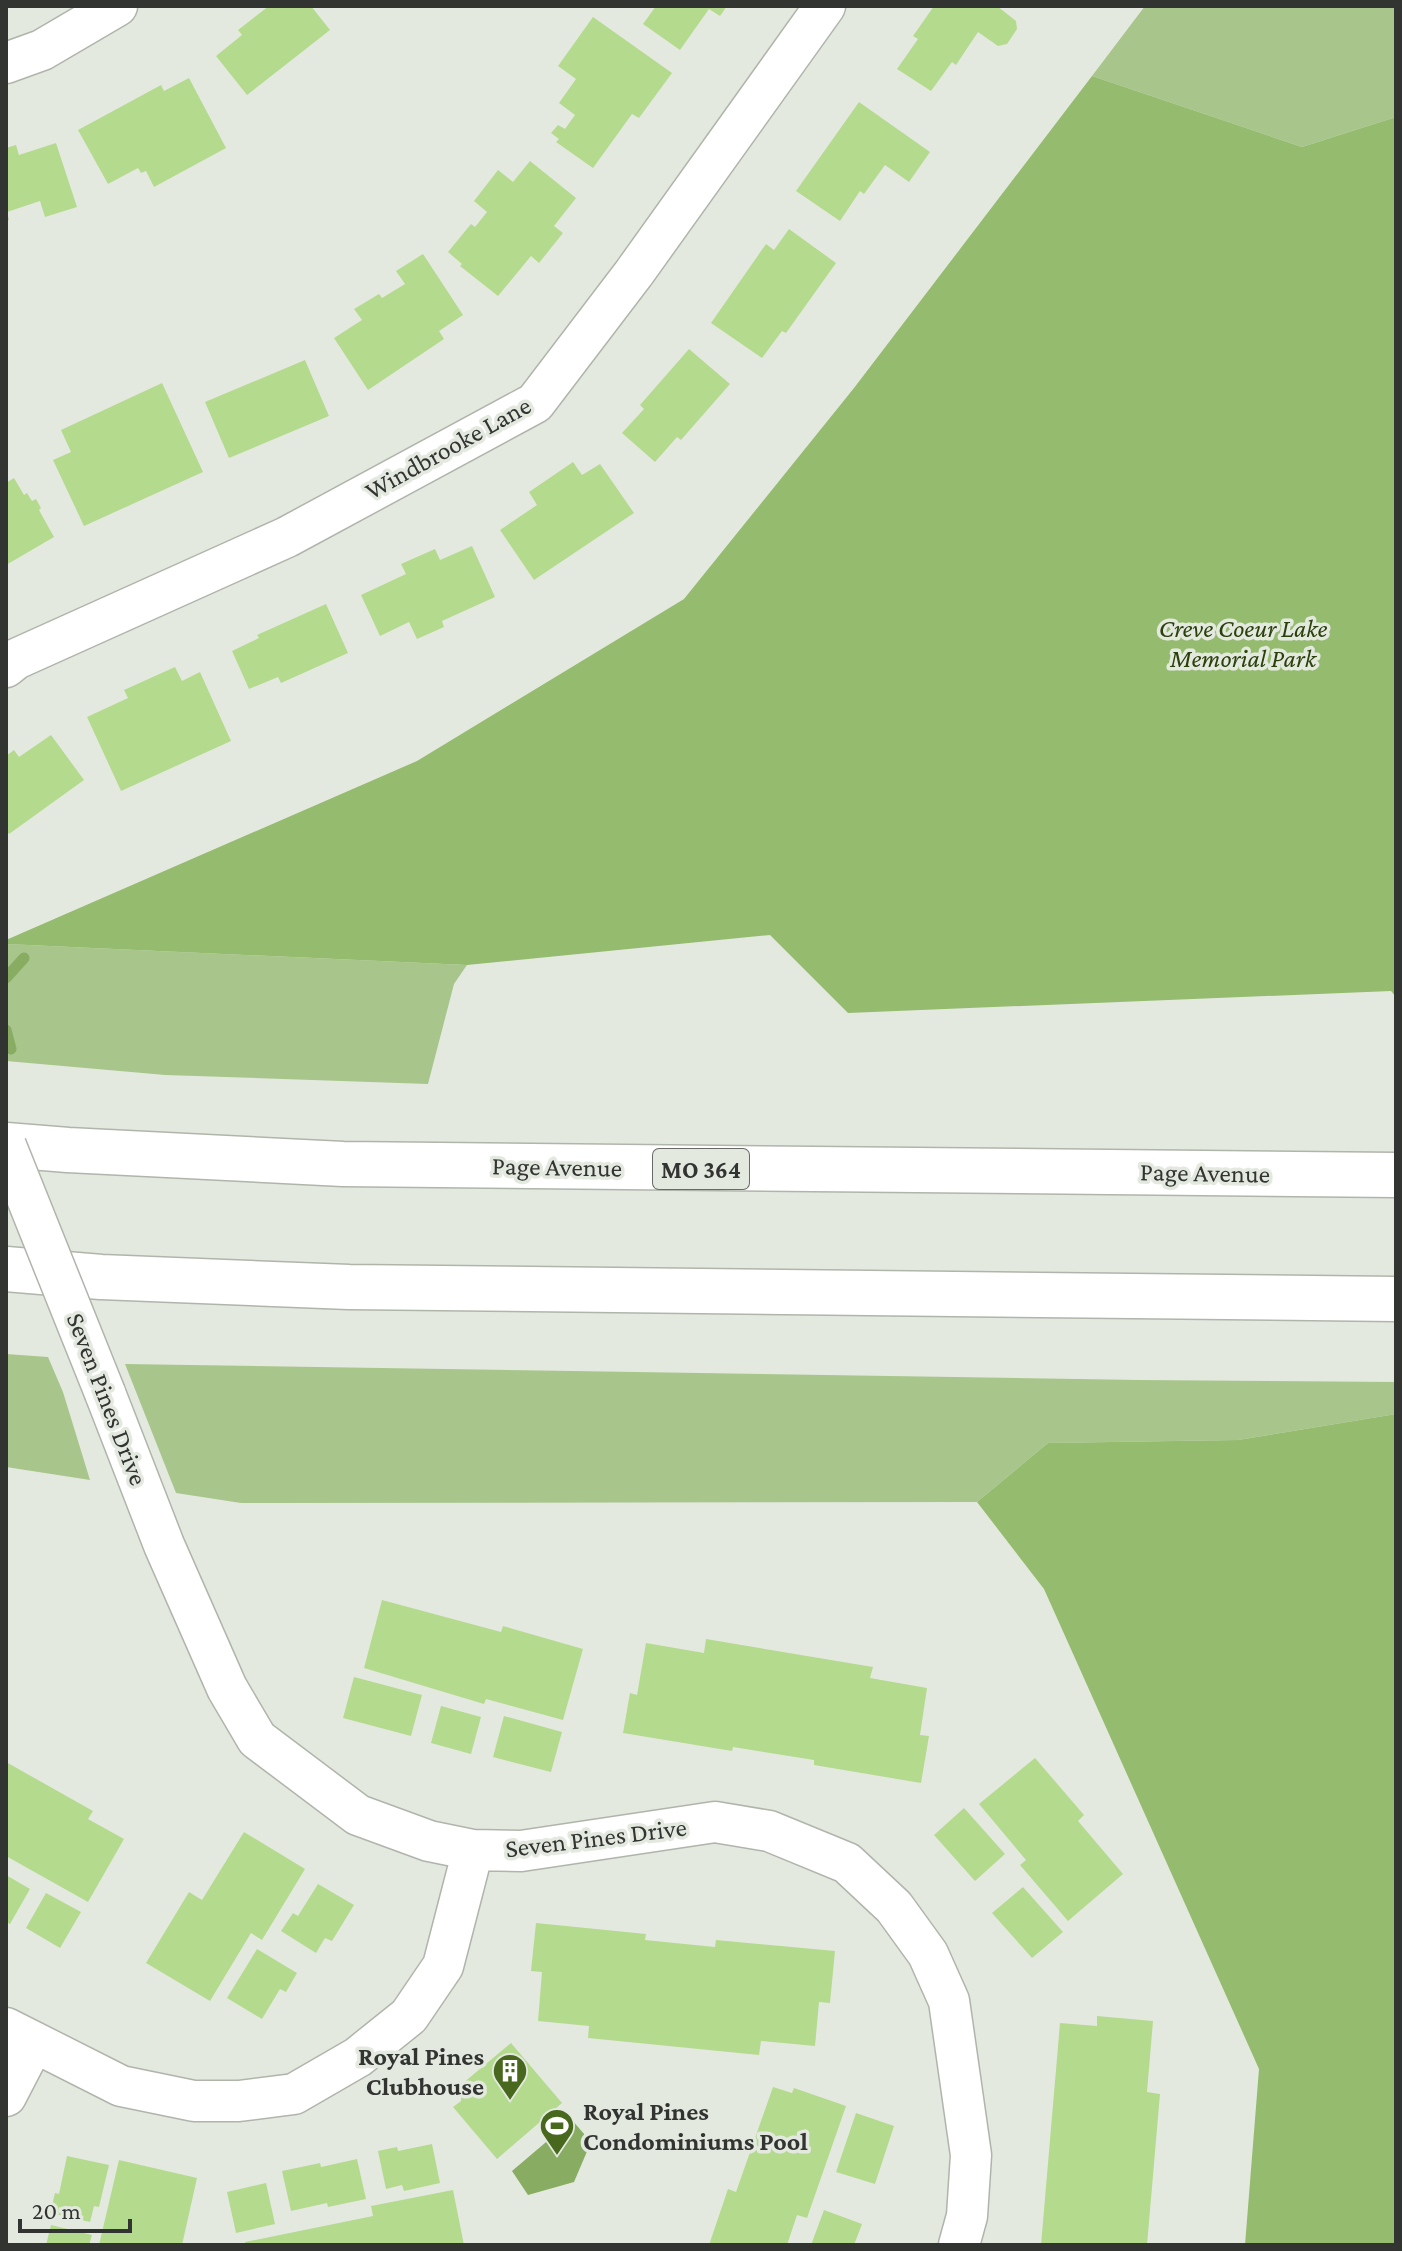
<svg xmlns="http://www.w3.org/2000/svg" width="1402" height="2251" viewBox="0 0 1402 2251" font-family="'Crimson Pro',serif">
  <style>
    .green { fill: #a8c68b }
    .forest { fill: #95bb6f }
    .water { fill: #88ac62 }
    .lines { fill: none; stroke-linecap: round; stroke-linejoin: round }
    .stream { stroke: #88ac62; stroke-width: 11 }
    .building { fill: #b4da8e }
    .minor-casing { stroke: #b0b5ab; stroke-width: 43 }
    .motorway-casing { stroke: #b0b5ab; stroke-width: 47 }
    .minor { stroke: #fff; stroke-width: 40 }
    .motorway { stroke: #fff; stroke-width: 44 }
    .minor-bridge-casing { stroke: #b0b5ab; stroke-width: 43; stroke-linecap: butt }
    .minor-bridge { stroke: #fff; stroke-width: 40 }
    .labels { text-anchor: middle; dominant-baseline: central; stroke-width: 7; stroke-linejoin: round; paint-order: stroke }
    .shield { fill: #e4e9e0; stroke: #676a66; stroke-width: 2 }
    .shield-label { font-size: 24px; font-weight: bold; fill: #323431 }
    .street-label { font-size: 26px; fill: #323431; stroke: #e4e9e0 }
    .park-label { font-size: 26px; font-style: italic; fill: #2a410a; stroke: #e4e9e0 }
    .poi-label { font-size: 26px; font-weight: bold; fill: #323431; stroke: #e4e9e0; text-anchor: end }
  </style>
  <rect width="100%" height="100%" fill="#e4e9e0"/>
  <path class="green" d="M1145 6H1396V117L1302 147 1092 76Z
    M6 944 467 965 454 984 428 1084 165 1075 6 1061Z
    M6 1354 48 1357 63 1392 90 1480 6 1467Z
    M125 1364 1139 1380 1396 1382V1414L1238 1440 1048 1443 977 1502 241 1503 176 1493Z"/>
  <path class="forest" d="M1092 76 1302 147 1396 117V997L1391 991 848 1013 770 935 467 965 6 944V940L417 761 684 599 854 388Z
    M1396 1414V2245H1245L1259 2069 1044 1589 977 1502 1048 1443 1238 1440Z"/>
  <path class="water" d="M572 2120 591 2142 574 2182 528 2195 512 2171Z"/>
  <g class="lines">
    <path class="stream" d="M6 978 24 958
      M6 1030 11 1049"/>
  </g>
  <path class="building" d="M269 6H311L330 30 247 95 216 56 242 35 238 30Z
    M656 6H727L720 16 709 9 680 50 643 24Z
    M934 6H997L1016 21 1017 29 1007 44 998 46 978 32 956 65 952 62 931 91 897 69 918 39 913 36Z
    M593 17 672 73 639 118 632 114 593 168 556 142 559 139 551 133 558 125 565 129 575 115 559 103 576 79 558 66Z
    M189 78 226 148 154 187 146 171 141 173 138 168 108 184 78 130 161 85 164 91Z
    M859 102 930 152 909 182 885 165 864 194 860 191 840 221 796 191Z
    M56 143 77 207 45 217 40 201 7 212 9 220 6 221V148L16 145 19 155Z
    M530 161 576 198 554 226 563 233 539 263 531 256 498 296 460 266 462 264 448 252 471 224 475 227 487 212 474 201 498 170 513 182Z
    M789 229 836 263 786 333 782 331 762 358 711 323 766 244 774 250Z
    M423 254 463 315 439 331 444 339 368 390 334 338 362 320 354 309 379 294 382 298 405 284 396 271Z
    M689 349 730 384 681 440 677 437 655 462 622 433 644 409 640 405Z
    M305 360 329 416 229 458 205 402Z
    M162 383 203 472 84 526 53 460 71 452 61 430Z
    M573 462 582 475 600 464 634 513 534 580 500 530 537 505 529 492Z
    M14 478 24 495 27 493 32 501 36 499 41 508 39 510 54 537 6 565V483Z
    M472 546 495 597 442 621 444 627 417 639 409 622 380 636 361 595 406 574 401 564 435 549 440 560Z
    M326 604 348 653 281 683 278 677 249 689 232 651 259 638 257 635Z
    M175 667 182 681 200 672 231 741 121 791 87 717 128 698 124 690Z
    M51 735 84 780 9 834 6 830V756L14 750 19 757Z
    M382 1600 501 1632 503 1626 583 1649 563 1720 486 1699 484 1704 364 1668Z
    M706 1639 873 1667 870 1678 927 1688 920 1735 929 1736 921 1783 814 1765V1760L733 1747 732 1751 623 1733 630 1693 637 1695 646 1643 704 1653Z
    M354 1677 422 1695 411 1736 343 1718Z
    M441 1706 481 1717 471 1754 431 1743Z
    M504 1716 562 1732 551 1772 493 1757Z
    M1035 1758 1084 1815 1078 1821 1123 1874 1068 1921 1020 1865 1026 1860 979 1804Z
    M6 1762 93 1811 88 1819 124 1839 88 1902 6 1856Z
    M964 1808 1005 1854 975 1881 934 1835Z
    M244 1832 305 1869 262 1940 251 1933 210 2001 146 1963 189 1892 202 1900Z
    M6 1875 30 1889 10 1924 6 1922Z
    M318 1884 354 1905 332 1941 325 1938 316 1953 281 1931 293 1913 298 1916Z
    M1023 1887 1063 1932 1032 1958 992 1913Z
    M46 1893 81 1912 60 1948 26 1928Z
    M536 1923 646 1934 645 1940 715 1947 716 1940 835 1951 830 2003 819 2002 815 2046 761 2041 759 2055 588 2038 589 2026 538 2021 542 1972 531 1971Z
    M257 1949 297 1973 286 1992 280 1989 262 2019 227 1998Z
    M1097 2016 1153 2021 1147 2092 1160 2094 1147 2245H1041L1060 2023 1097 2026Z
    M511 2043 562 2103 497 2159 453 2107 461 2101 462 2084Z
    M773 2087 792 2093 794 2088 846 2106 807 2218 797 2215 787 2245H709L728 2189 736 2192Z
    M856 2113 894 2126 875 2184 836 2172Z
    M432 2144 440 2183 404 2191 402 2185 386 2189 378 2151 397 2147 398 2151Z
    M67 2156 109 2165 99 2207 94 2206 90 2222 50 2213 55 2193 59 2194Z
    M357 2159 366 2199 328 2207 327 2203 291 2211 282 2171 320 2163 321 2167Z
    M119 2160 197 2178 182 2245H99Z
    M266 2183 275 2224 236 2233 227 2192Z
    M453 2190 464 2245H245V2242L373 2216 371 2206Z
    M824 2210 862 2224 854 2245H811Z
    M51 2225 92 2235 89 2245H46Z"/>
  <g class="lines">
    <defs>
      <path id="minor" d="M6 63 42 50 117 6
        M6 667 16 659 287 537 535 403 634 273 825 6
        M105 1393 164 1545 227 1688 257 1739 358 1815 429 1841 473 1850 521 1851 715 1822 769 1831 847 1863 894 1907 928 1954 949 2001 971 2155 967 2216 959 2245
        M6 2028 121 2086 194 2101H239L294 2094 358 2057 409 2016 443 1966 473 1850
        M6 2096 33 2044"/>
      <path id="motorway" d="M6 1145 68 1150 343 1164 1396 1175
        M6 1269 101 1277 349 1287 1396 1299"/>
    </defs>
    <use href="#minor" class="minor-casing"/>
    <use href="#motorway" class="motorway-casing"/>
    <use href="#minor" class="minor"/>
    <use href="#motorway" class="motorway"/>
    <defs>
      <path id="minor-bridge" d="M6 1146 105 1393"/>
    </defs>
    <use href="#minor-bridge" class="minor-bridge-casing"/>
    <use href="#minor-bridge" class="minor-bridge"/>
  </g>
  <defs>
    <symbol id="building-pin" viewBox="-11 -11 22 30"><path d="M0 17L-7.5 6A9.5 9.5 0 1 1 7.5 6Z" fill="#48681e" stroke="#e4e9e0"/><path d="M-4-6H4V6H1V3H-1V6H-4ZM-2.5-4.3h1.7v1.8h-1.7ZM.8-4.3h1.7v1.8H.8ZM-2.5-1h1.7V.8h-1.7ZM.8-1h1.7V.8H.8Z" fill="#fff"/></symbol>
    <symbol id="stadium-pin" viewBox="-11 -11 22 30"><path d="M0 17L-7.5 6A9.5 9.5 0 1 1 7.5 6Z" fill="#48681e" stroke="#e4e9e0"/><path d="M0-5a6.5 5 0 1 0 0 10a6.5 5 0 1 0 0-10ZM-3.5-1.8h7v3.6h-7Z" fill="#fff"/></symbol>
  </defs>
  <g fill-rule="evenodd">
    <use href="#building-pin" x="490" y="2051" width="40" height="54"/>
    <use href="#stadium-pin" x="537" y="2106" width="40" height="54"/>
  </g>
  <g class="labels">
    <rect class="shield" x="653" y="1149" width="96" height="40" rx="6"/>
    <g class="shield-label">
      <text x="701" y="1169">MO 364</text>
    </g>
    <g class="street-label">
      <text transform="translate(448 448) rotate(-29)">Windbrooke Lane</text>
      <text transform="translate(557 1167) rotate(1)">Page Avenue</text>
      <text transform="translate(1205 1173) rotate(1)">Page Avenue</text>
      <text transform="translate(107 1399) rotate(69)">Seven Pines Drive</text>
      <text transform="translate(596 1838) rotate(-7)">Seven Pines Drive</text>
    </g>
    <g class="park-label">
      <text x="1243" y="628">Creve Coeur Lake<tspan x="1243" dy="30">Memorial Park</tspan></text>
    </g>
    <g class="poi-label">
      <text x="484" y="2056">Royal Pines<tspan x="484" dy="30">Clubhouse</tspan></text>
      <text x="583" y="2111" text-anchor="start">Royal Pines<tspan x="583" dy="30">Condominiums Pool</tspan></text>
    </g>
  </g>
  <rect width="1402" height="2251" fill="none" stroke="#323431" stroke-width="16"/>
  <path d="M20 2219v12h110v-12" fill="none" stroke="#323431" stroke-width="4"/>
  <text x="32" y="2219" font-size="24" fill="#323431" stroke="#e4e9e0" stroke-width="6" paint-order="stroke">20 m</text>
</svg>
